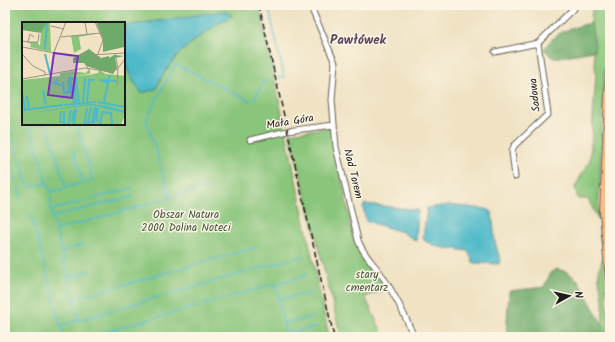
<svg xmlns="http://www.w3.org/2000/svg" width="615" height="342" viewBox="0 0 615 342" font-family="Kalam,sans-serif">
  <style>
    .green { fill: #89c57a; stroke: #52704b; fill-rule: evenodd }
    .forest { fill: #6eaa6a; stroke: #456343 }
    .water { fill: #4db9c9; stroke: #346a72 }
    .lines { fill: none; stroke-linecap: round; stroke-linejoin: round }
    .stream { stroke: #4db9c9; stroke-width: 1.5 }
    .minor-casing { stroke: #666156; stroke-width: 7 }
    .trunk-casing { stroke: #666156; stroke-width: 10 }
    .minor { stroke: #fff; stroke-width: 5 }
    .trunk { stroke: #f8bd88; stroke-width: 8 }
    .rail { stroke: #1c1c1c; stroke-width: 1.5; stroke-dasharray: 6 3; stroke-linecap: butt }
    .labels { text-anchor: middle; dominant-baseline: central; stroke-width: 3; stroke-linejoin: round; paint-order: stroke }
    .street-label { font-size: 11px; fill: #1c1c1c; stroke: #fcf5e5 }
    .park-label { font-size: 11px; fill: #42573d; stroke: #fcf5e5 }
    .quarter-label { font-size: 13px; font-weight: bold; fill: #5c4a62; stroke: #fcf5e5 }
    .inset-river { fill: none; stroke: #4db9c9; stroke-width: 2 }
    .inset-road { fill: none; stroke: #9b9380; stroke-width: 1 }
    .view { fill: #7b2cbf; fill-opacity: 0.15; stroke: #7b2cbf; stroke-width: 2 }
    .inset-edge { fill: none; stroke: #1c1c1c; stroke-width: 2 }
  </style>
  <rect width="100%" height="100%" fill="#fcf5e5"/>
  <filter id="ink" filterUnits="userSpaceOnUse"><feTurbulence type="fractalNoise" baseFrequency=".025" numOctaves="2"/><feDisplacementMap in="SourceGraphic" scale="8" xChannelSelector="R" yChannelSelector="G"/><feConvolveMatrix kernelMatrix="1 2 1 2 8 2 1 2 1" color-interpolation-filters="sRGB"/></filter>
  <filter id="wash" filterUnits="userSpaceOnUse"><feTurbulence type="fractalNoise" baseFrequency=".012" numOctaves="4" result="noise"/><feDisplacementMap in="SourceGraphic" scale="16" xChannelSelector="R" yChannelSelector="G"/><feGaussianBlur stdDeviation="0.9" result="paint"/><feColorMatrix in="noise" values="0 0 0 0 0 0 0 0 0 0 0 0 0 0 0 0 0 1.4 0 .05"/><feComposite in="paint" operator="in"/></filter>
  <g filter="url(#wash)">
    <rect width="100%" height="100%" fill="#f0e2c3"/>
    <path class="green" d="M5 5H259L329 337H5ZM23 23H124V124H23Z
      M592 5H608L598 219 588 199H578L575 187 590 160 596 75 591 23Z
      M332 127 333 141 344 189 354 241 361 257 379 276 387 289 365 297 384 337H341L290 133Z
      M603 258 610 337C598 328 604 315 603 302 602 283 594 279 603 258Z"/>
    <path class="forest" d="M591 23 595 47 593 51 554 58 544 50C554 31 572 28 591 23Z
      M557 269 567 272 578 280 609 337H506L509 291 544 287 551 272Z"/>
    <path class="water" d="M223 11 232 15C199 37 172 51 156 89L142 93C122 69 124 55 124 26Z
      M365 204 418 210 416 241 402 232 366 221 363 207Z
      M449 205 486 209 492 212 495 242 500 259 499 264 475 263 473 262 468 251 438 247 425 241 423 237 427 208Z"/>
    <g class="lines">
      <path class="stream" d="M268 5 284 77 278 78
        M254 99 263 82 269 80
        M5 114 28 187 47 183 51 193
        M30 124 47 183
        M47 124 66 187
        M5 144 21 198
        M74 151 83 182
        M160 164 146 120 175 64 251 101
        M161 168 170 197
        M51 192 93 180 76 124
        M51 198 50 207 56 230
        M51 210 132 188
        M31 215 61 325
        M52 217 134 196
        M61 252 84 244
        M68 278 92 270
        M276 284 286 337
        M73 299 257 247
        M279 299 310 293
        M79 320 56 230 211 186
        M284 323 314 317
        M286 333 317 327
        M46 337 57 334
        M64 337 61 325 302 256
        M87 337 307 275
        M266 337 285 332"/>
    </g>
  </g>
  <g filter="url(#ink)">
    <g class="lines">
      <defs>
        <path id="minor" d="M310 5 335 63 332 100 336 147 358 240C362 253 373 263 381 274 394 293 405 315 414 337
          M495 52 538 43 577 5
          M250 140 287 131 334 125
          M515 177 512 151 514 146 548 114 538 43"/>
        <path id="trunk" d="M610 72 604 212 610 281"/>
      </defs>
      <use href="#minor" class="minor-casing"/>
      <use href="#trunk" class="trunk-casing"/>
      <use href="#minor" class="minor"/>
      <use href="#trunk" class="trunk"/>
      <path class="rail" d="M259 5 334 337"/>
    </g>
  </g>
  <g class="labels">
    <g class="street-label">
      <text transform="translate(535 95) rotate(-96)">Sadowa</text>
      <text transform="translate(290 122) rotate(-10)">Mała Góra</text>
      <text transform="translate(353 174) rotate(76)">Nad Torem</text>
    </g>
    <g class="park-label">
      <text x="186" y="215">Obszar Natura<tspan x="186" dy="13">2000 Dolina Noteci</tspan></text>
      <text x="367" y="275">stary<tspan x="367" dy="13">cmentarz</tspan></text>
    </g>
    <g class="quarter-label">
      <text x="358" y="40">Pawłówek</text>
    </g>
  </g>
  <g transform="translate(22 22)">
    <rect width="103" height="103" fill="#f0e2c3"/>
    <path d="M24 0H28L29 30 8 25 9 22 5 20H15L18 24 19 11 24 1 21 3ZM77 11 57 15 59 27 52 31 49 14ZM68 46V52L45 54 67 53 76 51 77 48 84 52 103 54V93L99 103H0V58L38 54V51L50 49 64 51Z" fill="#89c57a"/>
    <path d="M0 0H25L19 11 0 8ZM74 0H102V25L81 30V18ZM67 27 79 36 87 34V36L92 33 102 34 93 36 95 46 91 52 64 44 62 41H51V36Z" fill="#6eaa6a"/>
    <path d="M67 82 85 84 103 89V91L69 83 0 92Z" fill="#4db9c9"/>
    <path class="inset-river" d="M23 27 25 0M23 32 28 52M48 54 52 81M47 55 49 72M36 57 32 61 39 63M48 57H54L57 81M52 57 54 81M46 58 47 71M77 58 94 59M41 60 42 71 49 70M81 60H86L88 53M21 68 24 83M0 70 3 87M3 75H5L7 87M61 80 63 56M65 80 67 58H73M75 80 103 85M82 81 86 60M42 83 74 80M0 88 41 83M39 89 38 100H41M42 89V103M80 90 89 91 90 103M50 100 52 88M66 100 69 85M75 100 76 86M62 101 72 100 75 86M70 101 73 85M46 103 49 88M52 103 54 87M62 103 65 86M78 103 80 91"/>
    <path class="inset-road" d="M63 0 65 12M73 0 81 18 76 32M29 4 42 7M39 15 79 11M0 19 6 20 8 12 12 15M6 20H16L17 12M0 25 49 34 103 31M32 30 44 0M0 32 11 44 23 50V53M93 32 96 46M65 46 71 36 78 35M0 57 63 46 83 49 96 47M95 63 96 46 103 37"/>
    <path class="view" d="M32 31 56 34 50 76 26 73Z"/>
    <rect width="103" height="103" class="inset-edge"/>
  </g>
  <rect width="615" height="342" fill="none" stroke="#fcf5e5" stroke-width="20"/>
  <g transform="translate(569 296) rotate(82)" stroke="#fcf5e5" stroke-width="3" paint-order="stroke">
  <path d="M0-3L7 15L0 10L-7 15Z" fill="#1c1c1c"/>
  <text y="-6" font-size="11" font-weight="bold" text-anchor="middle" fill="#1c1c1c">N</text>
  </g>
</svg>
